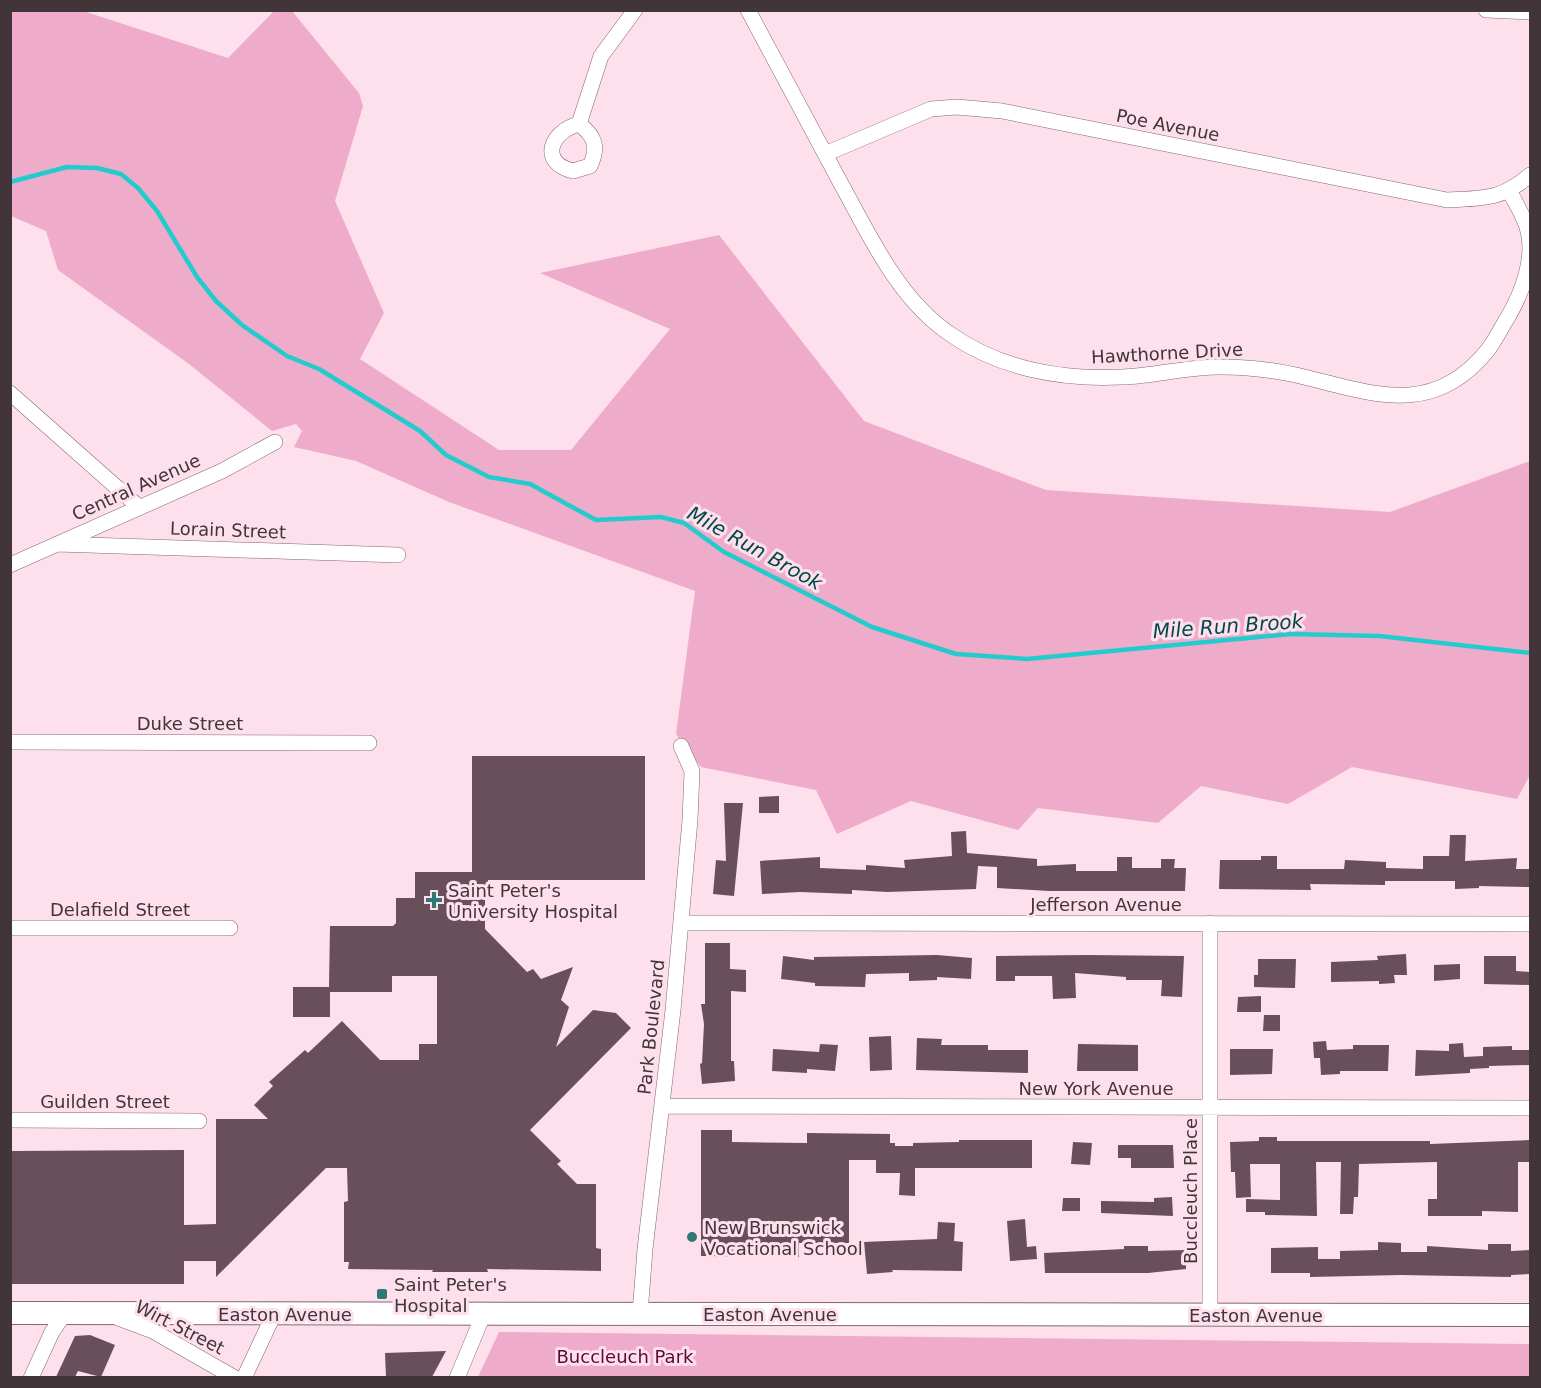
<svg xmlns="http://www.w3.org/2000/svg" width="1541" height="1388" viewBox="0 0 1541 1388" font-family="'DejaVu Sans',sans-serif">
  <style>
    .green { fill: #eeabca }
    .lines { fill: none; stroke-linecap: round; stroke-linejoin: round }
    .stream { stroke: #24cbcc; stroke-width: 4.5 }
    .building { fill: #684f5a }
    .street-casing { stroke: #816773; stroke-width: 16 }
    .secondary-casing { stroke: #816773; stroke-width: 24 }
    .street { stroke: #fff; stroke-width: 15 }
    .secondary { stroke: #fff; stroke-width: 22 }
    .poi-dot { fill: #2e7878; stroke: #fee0ed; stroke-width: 2 }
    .labels { text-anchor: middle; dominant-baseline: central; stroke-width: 6; stroke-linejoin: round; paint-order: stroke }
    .street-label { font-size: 18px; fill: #41353a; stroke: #fee0ed }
    .poi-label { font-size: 18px; fill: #41353a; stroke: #fee0ed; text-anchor: start }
    .park-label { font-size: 18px; fill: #5b073b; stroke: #fee0ed }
    .water-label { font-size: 20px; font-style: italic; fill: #014849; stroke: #fee0ed }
  </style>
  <rect width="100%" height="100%" fill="#fee0ed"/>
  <path class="green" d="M10 11H83L228 58 274 11H292L359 93 363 106 335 201 384 313 360 359 499 450H571L670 329 540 273 719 235 864 421 1046 490 1390 512 1530 461V775L1517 799 1352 767 1288 804 1201 786 1158 823 1038 808 1018 830 911 801 837 834 816 790 701 767 676 734 695 591 449 502 356 461 294 447 302 431 296 424 272 431 189 364 58 270 46 231 11 216Z
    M499 1332 1530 1344V1377H478Z"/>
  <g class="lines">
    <path class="stream" d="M10 182 67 167 97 168 121 174 138 188 157 211 197 277 216 301 242 325 287 356 319 369 420 431 446 455 489 477 530 484 596 520 661 517 684 523 724 552 872 627 956 654 1027 659 1290 634 1379 636 1530 653"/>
  </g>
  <path class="building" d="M472 756H645V880H488V885H485V929L527 972 533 969 541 979 573 967 561 1000 569 1007 556 1047 593 1010 616 1013 631 1028 530 1130 561 1161 557 1164 577 1184H596V1248L601 1249V1271L487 1269 488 1272H432L433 1270 348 1269 349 1262H344V1202L348 1201 347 1168H326L216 1277V1261H184V1284H10V1151L184 1150V1225L216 1224V1119H268L254 1105 273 1086 269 1082 305 1050 308 1053 342 1021 380 1060H419V1044H437V976H392V992H330V1017H293V987H329L330 926H393L396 923V898H415V872H472Z
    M779 796V813H759V797Z
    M724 803H743L734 896 713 894 716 860 726 861Z
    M966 831 967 853 1037 859V866L1076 864V871H1117V857H1132V868H1161V859H1175L1174 868H1186L1185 891H1049L997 888V867L978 866 976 889 887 892 852 890V894L800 892 762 894 760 861 820 857V868L866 870V865L905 868 904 860 952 856 951 832Z
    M1450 835H1466L1465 861 1517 858 1516 869H1530V887L1479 886V888L1455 889V881H1385V885L1310 884 1311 890 1219 889 1220 860H1261V856H1277V869H1344L1345 860 1386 862V868L1423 869V856H1449Z
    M705 943H730V969L746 970V992L731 991V1061H734L735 1081 702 1084 700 1064 702 1063 704 1024 701 1004H705Z
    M1406 954 1407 975H1394L1395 983 1379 984V981L1331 982V962L1378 960 1377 956Z
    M937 955 972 958 971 979 937 977V980L909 981V973L866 974 865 987 815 986V983L781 979 783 956 814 960V957Z
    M1087 955 1184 956 1182 997 1161 996 1162 980H1126V977L1075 973 1076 998 1053 999 1052 976H1015V981H996V956Z
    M1484 956H1516V971L1530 972V985L1484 984Z
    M1258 959H1296L1295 988 1254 987V975H1258Z
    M1460 964V979L1434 981V965Z
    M1261 996V1012H1237L1238 997Z
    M1264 1015H1280V1031H1263Z
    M891 1036 892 1070 870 1071 869 1037Z
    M917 1038 942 1039 941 1045H988V1050H1028V1073L916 1070Z
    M1326 1041 1327 1050 1353 1049V1045H1389L1388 1071H1340V1074L1321 1075 1320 1058H1314L1313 1042Z
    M1463 1043 1464 1057 1483 1056V1047L1512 1046V1050H1530V1065L1489 1066V1068L1470 1069V1073L1415 1076 1416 1050 1449 1051V1044Z
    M820 1044 838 1045 835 1071 807 1069V1073L772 1071 773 1049 819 1052Z
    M1078 1044 1138 1045V1071H1077Z
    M1230 1049H1273L1272 1074 1230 1075Z
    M701 1130H732V1142L807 1143V1133L890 1134V1143H895V1146H913V1143L959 1142V1140H1032V1168H915V1196L899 1195 900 1173H876V1160H849V1243H799V1257L701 1256Z
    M1259 1137H1277V1141H1430V1144L1530 1140V1162H1518V1212L1482 1211V1216H1428V1199H1437V1162L1359 1164 1358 1197H1354L1353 1214H1340L1341 1162H1316L1317 1216 1265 1215V1212H1246V1199L1280 1200V1164H1250L1251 1197 1236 1198 1235 1172H1231L1230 1142 1259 1141Z
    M1073 1142 1092 1143 1090 1165 1071 1164Z
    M1118 1145H1173L1174 1168H1131V1158H1118Z
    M1172 1197 1173 1216 1101 1213V1201L1154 1202V1198Z
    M1063 1198H1080V1211H1062Z
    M1025 1219 1027 1247 1036 1246 1037 1259 1010 1261 1007 1221Z
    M938 1222 955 1223 954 1241 963 1242 962 1271 892 1270 893 1272 867 1274 864 1242 937 1239Z
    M1378 1242 1401 1243V1252H1427V1246L1488 1250V1244H1511V1251L1530 1250V1274L1511 1275V1277L1401 1275 1310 1277V1273H1271V1248L1318 1247V1259H1340V1251L1378 1250Z
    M1124 1246H1148V1251L1186 1250V1269L1148 1273H1045L1044 1253 1124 1249Z
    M90 1335 115 1345 101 1377 78 1371 75 1377H56L75 1336Z
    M446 1351 432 1377H386L385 1353Z"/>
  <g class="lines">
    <defs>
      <path id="street" d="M748 10C779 67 809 124 839 180 869 234 897 298 950 334 1000 369 1062 380 1122 377 1156 376 1189 366 1223 367 1248 367 1272 370 1296 375 1369 392 1431 420 1487 351 1495 341 1501 328 1508 317 1522 293 1535 259 1528 231 1525 217 1515 203 1509 190
        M1486 10 1530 12
        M579 124C595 136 599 147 590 166L573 171C538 162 551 131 579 124Z
        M579 124 601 56 635 10
        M825 154 931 109 957 107 1002 111 1447 200C1484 198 1501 200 1530 175
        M10 393 139 507
        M57 544 398 555
        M10 565 222 471 275 442
        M10 742 369 743
        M681 923 1530 924
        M10 928H230
        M662 1106 1530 1108
        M10 1120 199 1121
        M640 1314 645 1249 673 1010 690 820 692 771 681 746
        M1210 1315V923
        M118 1318 153 1331 235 1378
        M31 1378 52 1332 65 1313
        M244 1378 274 1314
        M457 1378 484 1313"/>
      <path id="secondary" d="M10 1313 1530 1315"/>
    </defs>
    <use href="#street" class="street-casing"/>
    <use href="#secondary" class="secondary-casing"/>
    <use href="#street" class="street"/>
    <use href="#secondary" class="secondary"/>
  </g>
  <g class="poi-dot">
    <path d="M431 891h6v6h6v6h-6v6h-6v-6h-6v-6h6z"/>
    <circle cx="692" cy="1237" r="6"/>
    <rect x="376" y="1288" width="12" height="12" rx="3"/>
  </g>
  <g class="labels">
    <g class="street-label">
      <text transform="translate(1168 125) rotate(11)">Poe Avenue</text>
      <text transform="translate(1167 353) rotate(-3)">Hawthorne Drive</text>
      <text transform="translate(136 487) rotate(-24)">Central Avenue</text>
      <text transform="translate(228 530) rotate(2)">Lorain Street</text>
      <text x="190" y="723">Duke Street</text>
      <text x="1106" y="904">Jefferson Avenue</text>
      <text x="120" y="909">Delafield Street</text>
      <text transform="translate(651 1027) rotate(-84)">Park Boulevard</text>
      <text x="1096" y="1088">New York Avenue</text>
      <text x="105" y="1101">Guilden Street</text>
      <text transform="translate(1190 1191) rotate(-90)">Buccleuch Place</text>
      <text x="285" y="1314">Easton Avenue</text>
      <text x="770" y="1314">Easton Avenue</text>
      <text x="1256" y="1315">Easton Avenue</text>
      <text transform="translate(180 1327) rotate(27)">Wirt Street</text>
    </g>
    <g class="poi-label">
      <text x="448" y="890">Saint Peter's<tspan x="448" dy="21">University Hospital</tspan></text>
      <text x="704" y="1227">New Brunswick<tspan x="704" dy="21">Vocational School</tspan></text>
      <text x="394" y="1284">Saint Peter's<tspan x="394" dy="21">Hospital</tspan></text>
    </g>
    <g class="park-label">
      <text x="625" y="1356">Buccleuch Park</text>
    </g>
    <g class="water-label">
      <text transform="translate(755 548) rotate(29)">Mile Run Brook</text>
      <text transform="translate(1228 626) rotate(-4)">Mile Run Brook</text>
    </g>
  </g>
  <rect width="1541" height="1388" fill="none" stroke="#41353a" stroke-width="24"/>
</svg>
